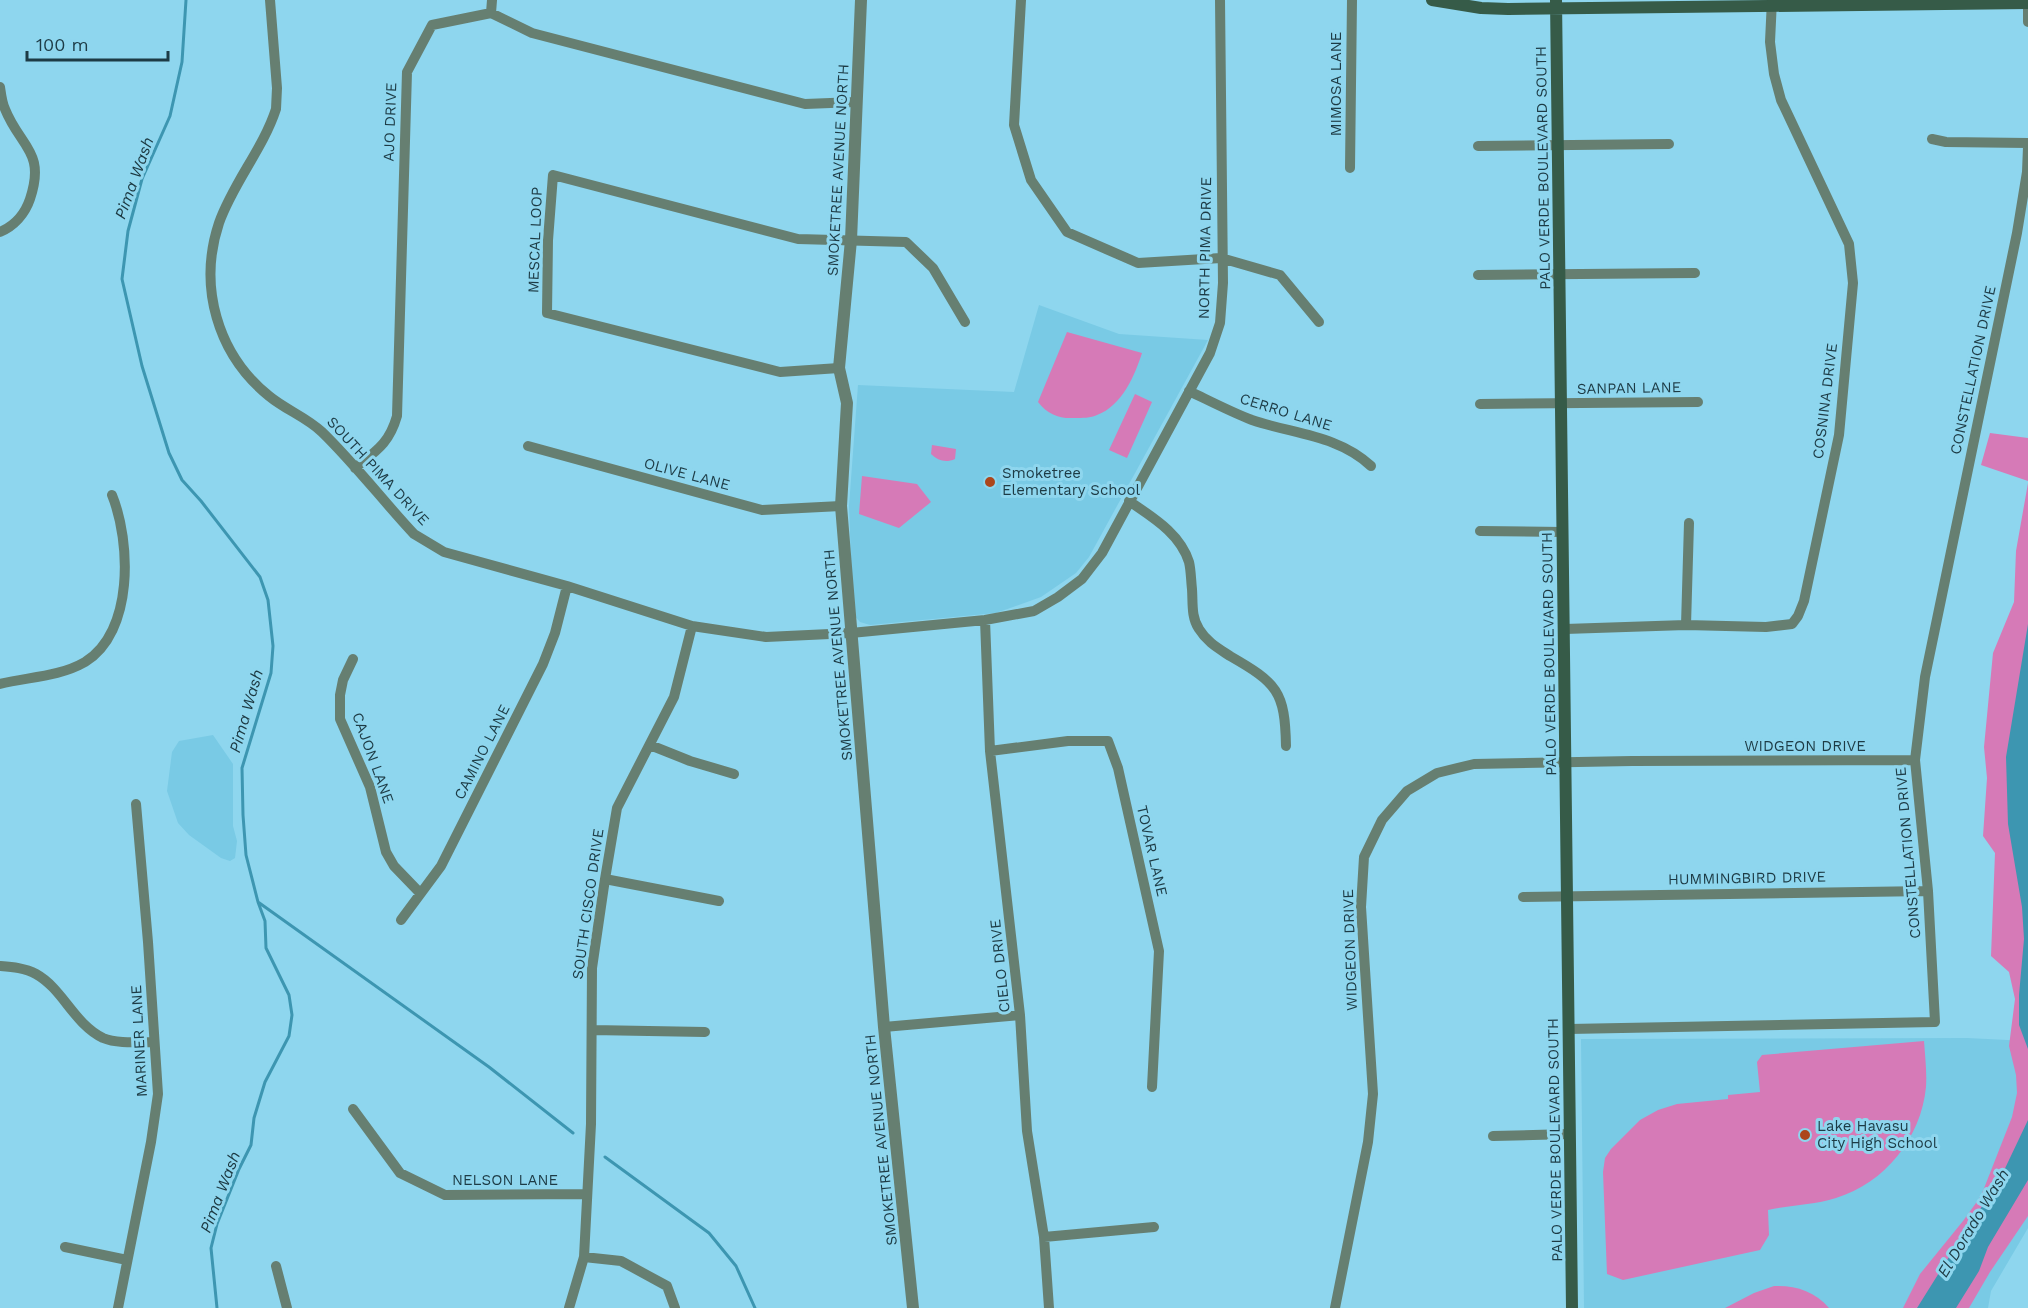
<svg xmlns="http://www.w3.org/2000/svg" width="2028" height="1308" viewBox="0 0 2028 1308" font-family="'Work Sans',sans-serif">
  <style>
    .built { fill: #79cae5 }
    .green { fill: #d67ab7 }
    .water { fill: #3d96b1 }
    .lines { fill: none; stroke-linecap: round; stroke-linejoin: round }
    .stream { stroke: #3d96b1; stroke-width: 3 }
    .minor { stroke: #667f71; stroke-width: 10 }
    .tertiary { stroke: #667f71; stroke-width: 12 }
    .secondary { stroke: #365b48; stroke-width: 12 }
    .poi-dot { fill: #ac461b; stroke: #8ed6ee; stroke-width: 2 }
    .labels { text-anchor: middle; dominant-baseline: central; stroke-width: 6; stroke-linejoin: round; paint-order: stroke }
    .street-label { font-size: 15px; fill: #1d3b45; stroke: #8ed6ee }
    .poi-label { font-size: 15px; fill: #1d3b45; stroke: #8ed6ee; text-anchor: start }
    .water-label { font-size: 16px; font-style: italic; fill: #1c3841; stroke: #8ed6ee }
  </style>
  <rect width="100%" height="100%" fill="#8ed6ee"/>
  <path class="built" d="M1039 305 1119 334 1208 340 1089 557 1076 573 1041 597 996 613 870 625 860 622 853 614 849 506 858 385 1014 392Z
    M213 735 233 764V826L237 841 235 858 230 861 221 858 189 835 178 823 167 791 172 752 179 741Z
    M1967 1038 2028 1041V1228L1991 1291 1988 1308H1584L1581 1039Z"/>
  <path class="green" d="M1067 332 1142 353C1135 375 1122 406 1097 415 1091 418 1082 418 1074 418 1060 419 1047 414 1038 402Z
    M1135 394 1152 402 1127 458 1109 450Z
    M1990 433 2028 438V481L1981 465Z
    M932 445 956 449 955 459C946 463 938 461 931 454Z
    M862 476 917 484 931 502 899 528 859 514Z
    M2028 483V1216L1990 1272 1969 1308H1903L1920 1274 1963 1221 1981 1196 2012 1117 2017 1093 2016 1075 2009 1046 2015 999 2009 972 1991 956 1995 853 1983 836 1987 778 1984 747 1993 653 2014 602 2016 551Z
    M1924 1041C1925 1056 1927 1071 1926 1087 1921 1138 1885 1183 1836 1198 1814 1205 1790 1205 1768 1210L1769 1235 1760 1250 1623 1280 1607 1274 1603 1172 1605 1158 1611 1149 1640 1120 1658 1110 1677 1104 1728 1099V1095L1760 1092 1757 1062 1762 1055Z
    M1774 1286C1795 1285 1815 1291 1829 1308H1725L1754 1293Z"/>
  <path class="water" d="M2028 624V1049L2019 1025V995L2024 939 2022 907 2008 824 2006 757Z
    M2028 1120V1180L1988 1247 1979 1271 1956 1308H1917L1964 1233 1999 1181Z"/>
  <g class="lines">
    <path class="stream" d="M186 0 182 62 170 116 142 179 128 231 122 279 142 366 169 453 182 480 201 501 260 577 268 600 273 646 271 673 242 768 243 815 246 855 258 902 265 921 266 948 289 995 292 1015 289 1036 265 1082 254 1118 251 1145 239 1169 217 1224 211 1248 217 1308
      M258 902 489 1067 573 1133
      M605 1157 709 1233 736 1266 755 1308"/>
    <path class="minor" d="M270 0 277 88 276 109C263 149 233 183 219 223 198 286 217 354 269 396 286 410 306 417 322 432 355 464 383 501 414 534L444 552 567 586 692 626 766 637 851 633 985 620 1034 611 1058 597 1082 579 1102 553 1210 353 1220 323 1223 283 1220 0
      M1021 0 1014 125 1031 180 1067 232 1138 263 1221 258 1280 275 1319 322
      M2028 0V22
      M491 13 492 0
      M0 87C1 94 2 103 5 109 20 147 46 151 30 199 25 214 14 226 0 232
      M1932 139 1946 142 2028 143
      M1478 146 1669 144
      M1350 168 1352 0
      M1478 275 1695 273
      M839 368 780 372 547 313 548 240 553 175 798 239 906 242 933 268 965 322
      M1189 391C1210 401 1231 412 1252 420 1293 434 1338 435 1371 466
      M1480 404 1698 402
      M528 446 762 510 841 506
      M355 468C376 451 389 444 397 416L407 72 432 25 491 13 532 33 805 104 856 102
      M1129 501C1152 517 1180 533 1189 562 1191 570 1191 581 1192 589 1193 603 1191 617 1199 629 1207 642 1218 648 1230 656 1277 683 1285 691 1286 746
      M1480 531 1563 532
      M985 620 990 751 1020 1015 1027 1131 1044 1237 1049 1308
      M1686 625 1689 523
      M1565 629 1686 625 1766 627 1792 624 1798 616 1804 601 1839 435 1853 283 1849 244 1781 100 1774 74 1770 42 1772 0
      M353 659 343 680 340 695V719L370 787 386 852 394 866 420 893
      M0 684C28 677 59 677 85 662 134 632 131 542 112 495
      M650 745 690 761 734 774
      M990 751 1068 741H1108L1118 768 1159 951 1152 1087
      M605 879 719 901
      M1523 897 1928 891
      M401 920 441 866 543 664 555 633 567 586
      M0 966C12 967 25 968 36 974 63 989 74 1024 103 1038 117 1044 138 1042 153 1042
      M884 1027 1020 1015
      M1569 1029 1935 1022 1928 891 1915 760 1925 677 2017 233 2027 172 2028 147
      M592 1030 705 1032
      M353 1109 400 1173 445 1195 587 1194
      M1493 1136 1570 1134
      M1044 1237 1154 1227
      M65 1247 127 1260
      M584 1257 621 1261 667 1286 675 1308
      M276 1266 287 1308
      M118 1308 151 1142 158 1094 148 942 136 804
      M569 1308 584 1257 591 1124 592 968 605 879 617 808 674 697 692 626
      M1335 1308 1368 1142 1373 1094 1361 907 1364 857 1382 820 1407 791 1437 773 1474 764 1632 761 1915 760"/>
    <path class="tertiary" d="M861 0 851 240 839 368 847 403 841 506 884 1027 913 1308"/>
    <path class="secondary" d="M1432 0 1481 8 1508 9 2028 3
      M1556 0 1572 1308"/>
  </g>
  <g class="poi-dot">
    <circle cx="990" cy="482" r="6"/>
    <circle cx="1805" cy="1135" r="6"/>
  </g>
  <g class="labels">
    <g class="street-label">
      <text transform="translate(1336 84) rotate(-90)">MIMOSA LANE</text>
      <text transform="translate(390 122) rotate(-88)">AJO DRIVE</text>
      <text transform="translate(1543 168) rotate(-91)">PALO VERDE BOULEVARD SOUTH</text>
      <text transform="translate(838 170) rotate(-87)">SMOKETREE AVENUE NORTH</text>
      <text transform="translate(535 240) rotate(-88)">MESCAL LOOP</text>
      <text transform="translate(1205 248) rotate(-89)">NORTH PIMA DRIVE</text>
      <text transform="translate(1973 370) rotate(-78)">CONSTELLATION DRIVE</text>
      <text transform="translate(1629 388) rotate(-1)">SANPAN LANE</text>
      <text transform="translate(1825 401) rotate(-83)">COSNINA DRIVE</text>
      <text transform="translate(1286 412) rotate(17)">CERRO LANE</text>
      <text transform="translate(378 471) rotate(47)">SOUTH PIMA DRIVE</text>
      <text transform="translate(687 474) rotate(15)">OLIVE LANE</text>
      <text transform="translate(1549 654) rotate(-91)">PALO VERDE BOULEVARD SOUTH</text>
      <text transform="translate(838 655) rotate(-95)">SMOKETREE AVENUE NORTH</text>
      <text x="1805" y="746">WIDGEON DRIVE</text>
      <text transform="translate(482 752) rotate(-63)">CAMINO LANE</text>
      <text transform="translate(373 758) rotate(70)">CAJON LANE</text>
      <text transform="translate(1152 851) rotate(77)">TOVAR LANE</text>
      <text transform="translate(1908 853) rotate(-95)">CONSTELLATION DRIVE</text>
      <text transform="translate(1747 878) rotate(-1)">HUMMINGBIRD DRIVE</text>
      <text transform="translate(588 904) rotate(-82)">SOUTH CISCO DRIVE</text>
      <text transform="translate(1350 950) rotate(-92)">WIDGEON DRIVE</text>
      <text transform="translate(1000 966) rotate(-96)">CIELO DRIVE</text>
      <text transform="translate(139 1041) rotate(-93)">MARINER LANE</text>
      <text transform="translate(881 1140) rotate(-96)">SMOKETREE AVENUE NORTH</text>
      <text transform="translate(1555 1140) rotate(-91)">PALO VERDE BOULEVARD SOUTH</text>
      <text x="505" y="1180">NELSON LANE</text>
    </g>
    <g class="poi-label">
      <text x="1002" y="473">Smoketree<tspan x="1002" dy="17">Elementary School</tspan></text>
      <text x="1817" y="1126">Lake Havasu<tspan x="1817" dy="17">City High School</tspan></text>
    </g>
    <g class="water-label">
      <text transform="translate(134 178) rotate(-70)">Pima Wash</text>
      <text transform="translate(246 711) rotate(-74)">Pima Wash</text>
      <text transform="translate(220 1192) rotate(-69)">Pima Wash</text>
      <text transform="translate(1973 1223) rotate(-59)">El Dorado Wash</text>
    </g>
  </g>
  <path d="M27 51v9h141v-9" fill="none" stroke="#1d3b45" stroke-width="3"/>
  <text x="36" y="51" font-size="18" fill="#1d3b45" stroke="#8ed6ee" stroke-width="4.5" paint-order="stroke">100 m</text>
</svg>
